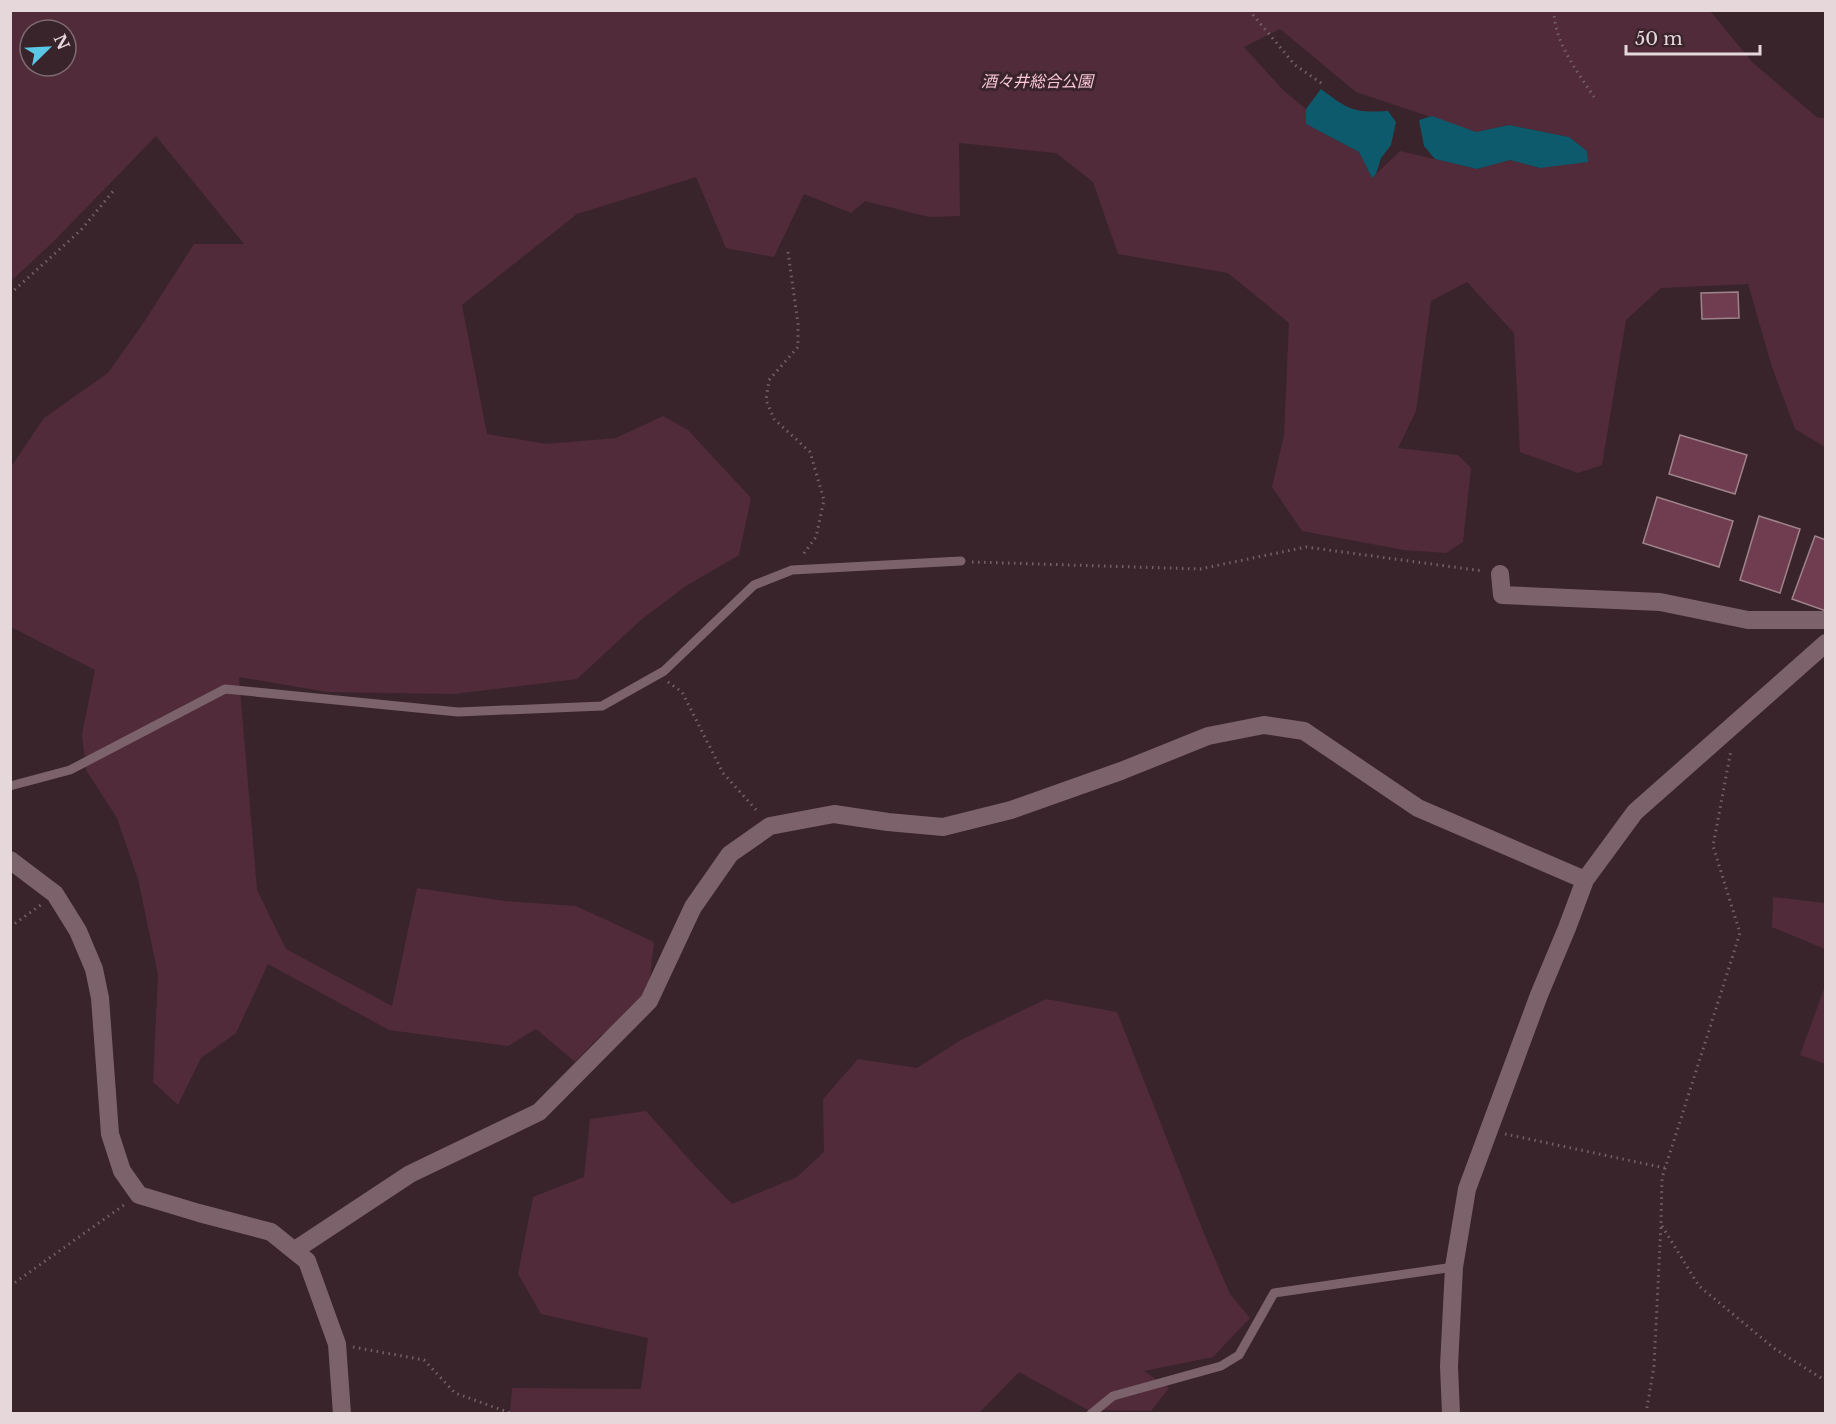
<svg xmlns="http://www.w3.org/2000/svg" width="1836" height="1424" viewBox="0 0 1836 1424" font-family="'Libre Baskerville','Noto Sans JP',serif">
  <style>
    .green { fill: #512b39; fill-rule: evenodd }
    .water { fill: #0e5a6d }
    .building { fill: #703d50; stroke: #9e838b; stroke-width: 1.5 }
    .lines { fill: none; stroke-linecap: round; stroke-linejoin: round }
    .path { stroke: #746167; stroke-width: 3; stroke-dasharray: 1.5 4.5; stroke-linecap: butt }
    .service { stroke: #7c636b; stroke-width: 9 }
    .minor { stroke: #7c636b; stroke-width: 18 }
    .labels { text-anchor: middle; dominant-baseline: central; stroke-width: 6; stroke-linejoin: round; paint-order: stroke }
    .park-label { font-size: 16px; font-style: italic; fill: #fac6d7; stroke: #39242b }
  </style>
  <rect width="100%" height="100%" fill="#39242b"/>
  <path class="green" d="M11 11H1710L1753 63 1818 118H1825V447L1795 429 1772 367 1748 284 1661 288 1626 320 1602 465 1578 473 1520 452 1514 333 1467 282 1431 301 1416 411 1398 448 1458 455 1471 468 1463 542 1446 553 1404 550 1302 531 1272 487 1284 435 1289 323 1228 273 1118 254 1093 182 1056 153 959 143 960 216 929 217 865 201 851 213 804 194 774 257 726 248 696 177 577 214 462 305 487 434 546 444 616 438 663 416 688 430 751 498 739 555 686 586 642 619 577 679 454 694 327 692 239 677 257 890 286 949 392 1006 417 888 505 901 576 906 654 942 648 994 619 1026 601 1035 575 1062 536 1029 508 1046 389 1030 268 964 236 1033 201 1058 178 1105 153 1082 158 975 138 879 117 818 86 770 82 734 95 670 11 627V467L44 418 108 373 144 322 194 244H244L156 136 52 243 11 281ZM1280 29 1356 92 1476 132 1509 125 1569 137 1587 151 1540 168 1510 160 1477 169 1400 151 1372 178 1359 152 1306 124V109L1284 91 1244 47ZM30 30H66V66H30Z
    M1773 897 1825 903V949L1772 927Z
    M1825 986 1826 1064H1825L1800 1055Z
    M1046 999 1117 1012 1203 1231 1230 1294 1250 1318 1213 1357 1144 1371 1169 1388 1151 1411 1088 1410 1019 1372 979 1413 510 1414 512 1388 641 1389 648 1338 541 1314 518 1274 533 1197 584 1177 590 1119 646 1111 695 1166 732 1204 797 1177 824 1152 823 1099 858 1059 917 1068 961 1040Z"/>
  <path class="water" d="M1321 89C1349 110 1353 113 1388 111L1396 122 1391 145 1381 158 1376 174 1372 178 1359 152 1306 124V109Z
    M1432 116 1476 132 1509 125 1569 137 1587 151 1588 162 1540 168 1510 160 1477 169 1435 159 1424 146 1419 120Z"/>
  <path class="building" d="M1738 292 1739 318 1702 319 1701 293Z
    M1680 435 1747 455 1735 494 1669 474Z
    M1657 497 1733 521 1719 567 1643 543Z
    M1759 516 1800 529 1780 593 1740 580Z
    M1815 536 1826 540V611L1792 599Z"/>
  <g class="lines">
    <path class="path" d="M1249 10 1295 65 1324 85
      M1554 10C1554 42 1577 71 1594 97
      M788 252 798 324V347L769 380 766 400 774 419 810 452 824 500 816 537 802 556
      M10 294 81 230 115 189
      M972 562 1200 569 1306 547 1483 571
      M668 682 682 692 723 773 759 813
      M10 927 42 904
      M1505 1134 1665 1168
      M1662 1226 1699 1286 1775 1349 1826 1381
      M10 1286 124 1205
      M353 1347 424 1360 455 1393 513 1414
      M1646 1414 1654 1366 1661 1224 1662 1178 1740 933 1713 846 1731 750"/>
    <path class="service" d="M10 786 70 770 225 689 458 712 602 706 664 671 754 585 792 570 961 561
      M1091 1414 1113 1396 1221 1366 1239 1355 1274 1293 1454 1267"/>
    <path class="minor" d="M1500 574 1502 595 1660 602 1748 620H1826
      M10 860 55 894 78 931 94 969 100 998 110 1134 122 1171 139 1195 199 1213 271 1232 307 1261 337 1344 342 1414
      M295 1250 410 1174 539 1112 649 1001 693 907 730 854 770 826 834 814 888 822 943 827 1011 810 1121 771 1208 736 1264 725 1304 731 1418 808 1585 880
      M1451 1414 1449 1366 1454 1267 1467 1189 1539 995 1567 928 1585 880 1635 812 1826 643"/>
  </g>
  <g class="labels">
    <g class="park-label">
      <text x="1037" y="81">酒々井総合公園</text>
    </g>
  </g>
  <rect width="1836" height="1424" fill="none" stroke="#e6d7db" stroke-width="24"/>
  <g transform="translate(48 48) rotate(66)"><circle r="28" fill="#39242b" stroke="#7e6c71" stroke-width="1.5"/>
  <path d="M0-4.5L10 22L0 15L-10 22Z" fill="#5bc7e7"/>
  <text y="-9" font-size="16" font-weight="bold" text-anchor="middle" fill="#e6d7db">N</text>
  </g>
  <path d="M1626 45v9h134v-9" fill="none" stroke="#e6d7db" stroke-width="3"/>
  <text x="1635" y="45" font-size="18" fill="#e6d7db" stroke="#39242b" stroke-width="4.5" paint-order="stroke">50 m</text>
</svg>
